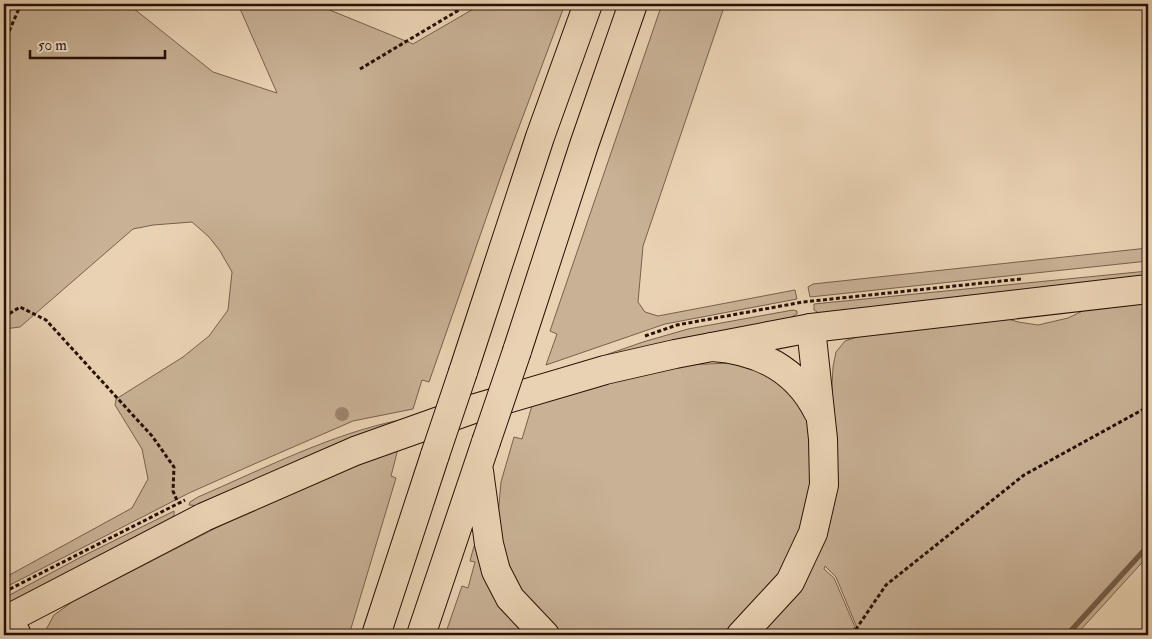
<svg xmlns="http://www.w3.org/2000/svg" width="1152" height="639" viewBox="0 0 1152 639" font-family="'IM FELL Double Pica',serif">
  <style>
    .green { fill: #c8b195; stroke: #78604a }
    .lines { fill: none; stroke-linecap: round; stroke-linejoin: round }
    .stream { stroke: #745d47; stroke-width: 5.5 }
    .major-casing { stroke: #271000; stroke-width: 30 }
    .highway-casing { stroke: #271000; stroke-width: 30 }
    .path { stroke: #271000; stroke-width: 3; stroke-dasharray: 4 2.5; stroke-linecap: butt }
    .major { stroke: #e9d2b3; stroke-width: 28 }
    .highway { stroke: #e9d2b3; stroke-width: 28 }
    .highway-bridge-casing { stroke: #271000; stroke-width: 30; stroke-linecap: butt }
    .highway-bridge { stroke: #e9d2b3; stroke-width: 28 }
    .tree { fill: #9d866d }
  </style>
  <rect width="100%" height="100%" fill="#e9d2b3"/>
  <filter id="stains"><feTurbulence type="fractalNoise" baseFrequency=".004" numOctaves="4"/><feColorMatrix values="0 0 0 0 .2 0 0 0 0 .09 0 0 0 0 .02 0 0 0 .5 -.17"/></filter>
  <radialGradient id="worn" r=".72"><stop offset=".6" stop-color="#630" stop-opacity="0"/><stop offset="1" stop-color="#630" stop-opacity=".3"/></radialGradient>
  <path class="green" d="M14 4H128L213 72 277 93 238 4H315L413 44 482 4H565L504 167 429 382 422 380 413 409 353 421 261 461 189 493 4 588V578L132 508 148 479 142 449 115 405 116 399 183 357 209 336 228 310 232 272 220 251 209 237 192 222 153 225 133 229 20 327 4 329V24Z
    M662 4H725L643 246 638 302 645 312 658 316 795 290 797 299 665 324 546 365 557 334 550 331Z
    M1148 248V261L810 297 808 287 813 284Z
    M1148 271V280L829 314 819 313 814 310V304Z
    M1148 299V556L1076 635H860L836 577 825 566 824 569 834 578 855 627 846 635H759L790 603 808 577 830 521 835 469 832 385 833 367 836 352 845 341 860 336 1005 318 1018 322 1038 325 1068 318 1091 307Z
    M793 310 797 311V314L788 319 565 369 643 342 688 329Z
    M731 363 756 365 772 371 806 412 813 455 810 506 788 562 764 597 727 629 717 635H558L548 630 507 575 498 516 501 482 514 437 522 439 534 399 683 365Z
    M400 420 407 421 201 506 189 505 190 502 198 497C263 469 331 434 400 420Z
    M399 445 391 476 396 478 349 635H43L54 615 72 602 282 494Z
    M174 511C175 518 170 520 165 524L4 606V598L81 557Z
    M474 546H483L533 635H445L462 586 468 588 475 562 470 561Z"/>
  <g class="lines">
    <path class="stream" d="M1067 635 1148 546"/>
    <defs>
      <path id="major" d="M4 621 204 517 355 451 476 408 605 370 675 354 811 328 1148 289"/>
      <path id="highway" d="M712 347C758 350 797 369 818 412
        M517 351 584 145 633 4
        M463 372 540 137 588 4
        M479 471 489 544 496 571 510 598 545 635
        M8 618 17 635
        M376 635 435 455
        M421 635 486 442
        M741 635 790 582 813 533 824 485 823 439 811 328"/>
    </defs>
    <use href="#major" class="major-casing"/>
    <use href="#highway" class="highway-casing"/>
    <path class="path" d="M4 43 21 4
      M360 69 469 4
      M4 317 20 307 46 320 152 436 174 467 173 491 178 503
      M645 336 677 325 803 302 1021 279
      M4 592 185 500
      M852 635 886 585 1024 475 1142 410 1148 413"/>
    <use href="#major" class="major"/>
    <use href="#highway" class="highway"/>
    <defs>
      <path id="highway-bridge" d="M486 442 517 351
        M435 455 463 372"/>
    </defs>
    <use href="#highway-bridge" class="highway-bridge-casing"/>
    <use href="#highway-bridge" class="highway-bridge"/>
  </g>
  <circle class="tree" cx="342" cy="414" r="7"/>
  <rect width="1152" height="639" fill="none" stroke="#e9d2b3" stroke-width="20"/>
  <rect x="5" y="5" width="1142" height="629" fill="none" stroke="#271000" stroke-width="2.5"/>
  <rect x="10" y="10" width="1132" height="619" fill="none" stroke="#271000"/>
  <path d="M30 50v8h135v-8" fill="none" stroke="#271000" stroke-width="2.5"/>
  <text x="38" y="50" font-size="15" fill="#271000" stroke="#f1e2ce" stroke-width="4" paint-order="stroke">50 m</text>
  <rect width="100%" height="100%" filter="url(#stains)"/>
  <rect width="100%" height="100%" fill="url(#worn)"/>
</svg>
